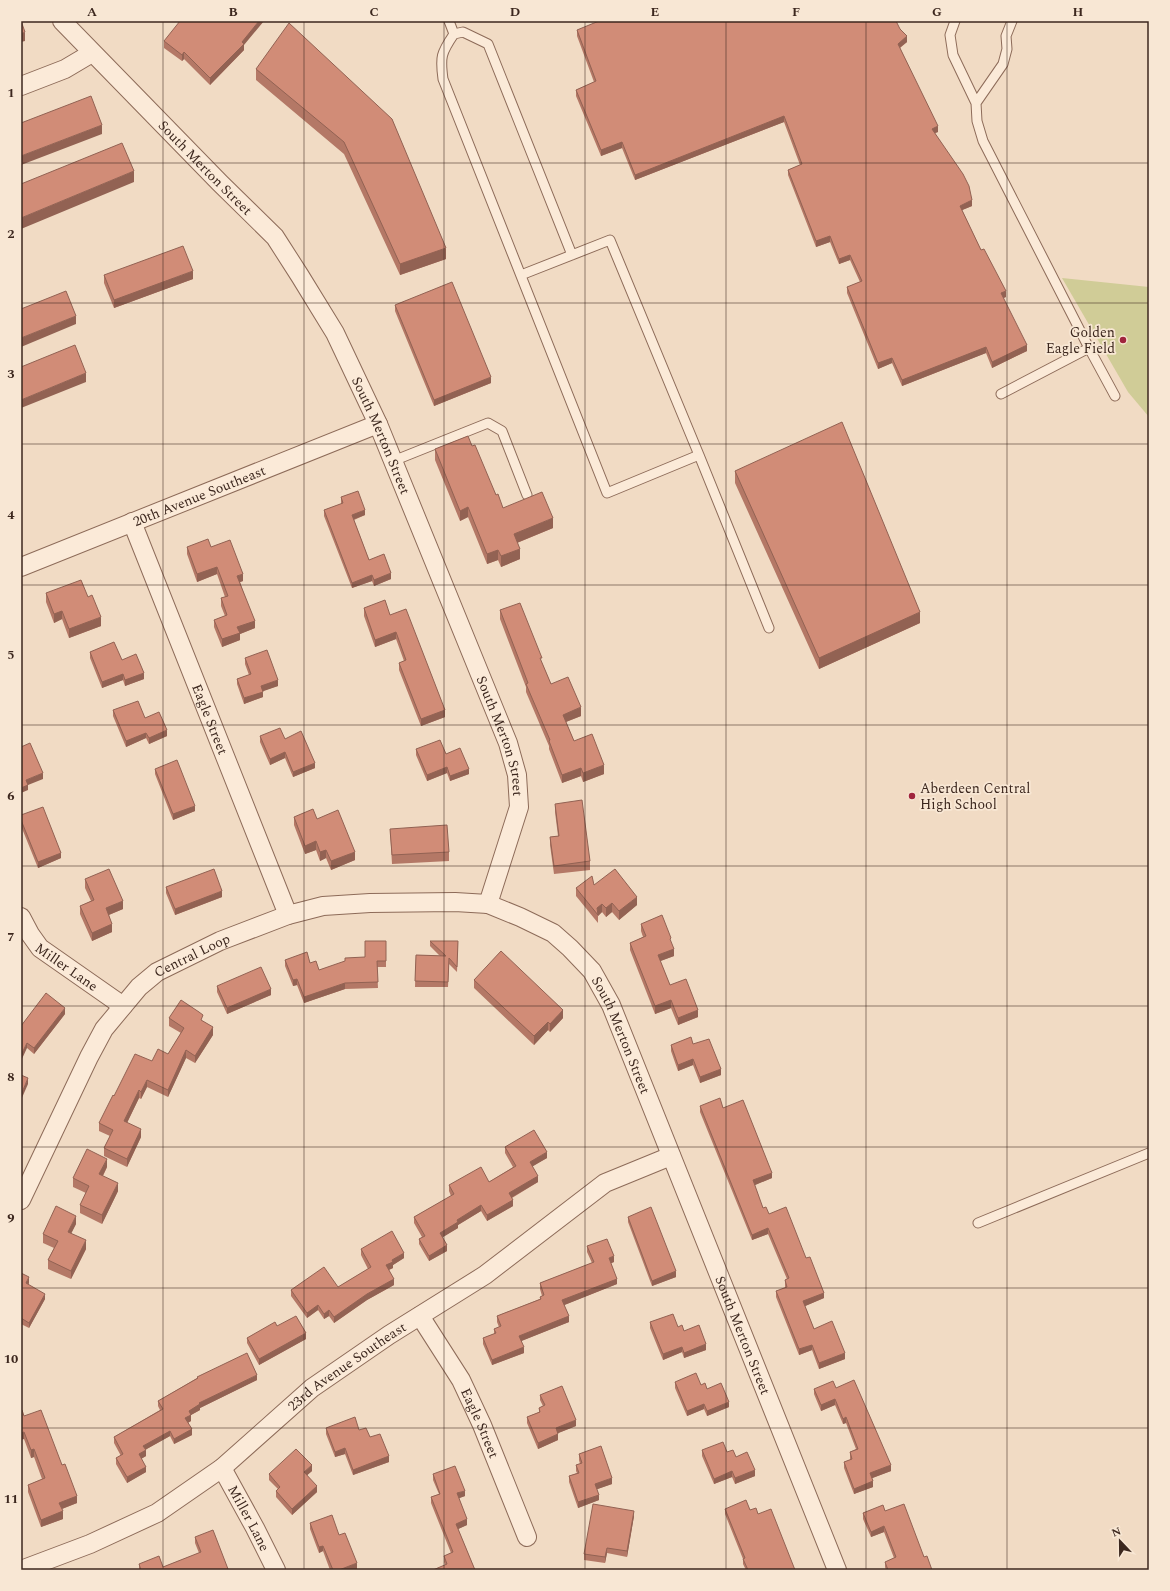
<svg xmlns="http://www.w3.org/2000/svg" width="1170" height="1591" viewBox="0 0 1170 1591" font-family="Spectral,serif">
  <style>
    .garden { fill: #d0cc97 }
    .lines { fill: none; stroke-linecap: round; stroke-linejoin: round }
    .lane-casing { stroke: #8d6b59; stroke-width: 11 }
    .street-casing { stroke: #8d6b59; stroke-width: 20 }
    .lane { stroke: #fbead8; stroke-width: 9 }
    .street { stroke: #fbead8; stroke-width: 18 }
    .wall { fill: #b47866 }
    .shaded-wall { fill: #926253 }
    .building { fill: #d18c77; stroke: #926253 }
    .grid { fill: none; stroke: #3c271e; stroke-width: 1; stroke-opacity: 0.55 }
    .poi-dot { fill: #a0253d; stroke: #f8e7d4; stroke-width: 1.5 }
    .labels { text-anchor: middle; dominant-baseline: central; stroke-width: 3.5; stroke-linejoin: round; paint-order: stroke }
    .street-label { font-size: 14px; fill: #3c271e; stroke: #f8e7d4 }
    .poi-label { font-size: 14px; fill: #3c271e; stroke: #f8e7d4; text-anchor: end }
    .neatline { fill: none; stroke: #3c271e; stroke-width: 1.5 }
    .grid-label { font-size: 13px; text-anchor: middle; font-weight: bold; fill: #3c271e }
  </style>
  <rect width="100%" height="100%" fill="#f1dbc4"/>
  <path class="garden" d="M1062 278 1149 287V417L1128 392Z"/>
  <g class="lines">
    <defs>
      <path id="lane" d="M449 21 454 34
        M955 21 950 35 953 55 976 103 977 121 983 141 1089 348 1115 396
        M976 103 1003 64 1007 49 1006 36 1012 21
        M521 275 610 240 699 455 607 493 443 79C440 57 441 53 454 34L463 32 488 44 572 255
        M1001 394 1089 348
        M699 455 769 628
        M393 461 488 423 502 431 527 495
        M978 1223 1149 1153"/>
      <g id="street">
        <path id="s1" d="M62 21 220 183 275 237 300 276 335 333 378 424 508 743 517 775 519 807 488 904 520 917 553 933 570 948 592 971 611 1005 837 1570"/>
        <path d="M21 86 65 69 92 53"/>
        <path id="s2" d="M132 522 288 915"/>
        <path id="s3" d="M21 567 378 424"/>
        <path id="s4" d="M21 917 30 934 40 948 123 1006"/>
        <path id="s5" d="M21 1200 89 1057 104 1029 139 987 157 972 220 941 288 915 323 906 370 903 455 902 488 904"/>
        <path id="s6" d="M420 1316 461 1380 482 1425 527 1537"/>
        <path id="s7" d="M222 1468 255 1528 276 1570"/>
        <path id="s8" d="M21 1570 90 1544 157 1513 222 1468 312 1388 389 1335 485 1275 605 1183 671 1156"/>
      </g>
    </defs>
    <use href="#lane" class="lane-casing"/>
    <use href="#street" class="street-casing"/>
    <use href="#lane" class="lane"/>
    <use href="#street" class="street"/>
  </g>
  <path class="wall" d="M900 29 907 42 900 48 938 132 935 133 972 206 962 210 981 250 1006 297 1003 298 1027 351 992 368 986 353 902 386 892 363 878 369 847 293V287L860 282 850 260 839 264 830 242 816 247 788 175V170L800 165 784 122 635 180 622 148 601 156 576 96V90L594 82 577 36V30Z
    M164 41 244 45V50L210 85 184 59 182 61 164 48Z
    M256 69 392 119 446 259 400 275 344 154 256 80Z
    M104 275 193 279 114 308 104 283Z
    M395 305 491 383 434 406 395 311Z
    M472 446 496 495 503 508 553 528 517 543 520 559 501 567 498 560 487 564 468 517 460 521 435 460V449Z
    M735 471 920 623 819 669 735 483Z
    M341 497 365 515 354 520 369 560 391 579 374 586 372 581 352 588 324 516V510L341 504Z
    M187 547H211L243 581 240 582 255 628 240 634V640L222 647 214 627V620L225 616 221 606V598L225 597 217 574 197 582 187 554Z
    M46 593 101 626 69 638 62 619 54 623 46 602Z
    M364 608 390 615 445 717 421 726 399 670V663L404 661 396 639 375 647 364 616Z
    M500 610 542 663 551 684 581 716 566 722 574 741 604 774 583 782 581 776 562 783 549 749V746L526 692V687L500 619Z
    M90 652 122 660 144 679 125 686 123 680 102 688 90 658Z
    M245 658 278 686 262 691 263 697 244 704 237 684V679L249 675 245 664Z
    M113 710 145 718 167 736 149 744 146 738 126 747 113 716Z
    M260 736 285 739 315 768 293 777 285 758 270 765 260 742Z
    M416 749 446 754 469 774 450 781 447 773 427 781 416 755Z
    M155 769 195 811 173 820 155 774Z
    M555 804 590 861V870L554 874 550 845V837L558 836 555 812Z
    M21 815 61 858 38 868 21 826Z
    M294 817 317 819 355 860 331 870 326 858 320 861 316 850 305 854 294 825Z
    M390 829 449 852V861L392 864Z
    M85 879 123 909 109 915 112 932 92 941 80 914V906L91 901 85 888Z
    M594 885 637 905 619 920 612 912 606 917 602 912 598 916V923L576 896V888Z
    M166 887 222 897 175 915 166 893Z
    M641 924 671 943 674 956 660 961 670 985 698 1017 678 1025 671 1008 655 1014 630 950V943L643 937 641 931Z
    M386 941V967H377L378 988 345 989 304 1003 297 985 293 986 285 966V960L310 963 319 970 365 957Z
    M430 941H458L457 972 449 964 448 987H415L416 955 440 956 430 946Z
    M474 980 563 1018 550 1032 548 1030 534 1045 474 988Z
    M217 986 271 995 227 1014 217 992Z
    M65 1014 34 1054 27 1048 21 1026Z
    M169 1018 203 1021 213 1035 195 1063 186 1058 168 1097 147 1087 141 1099 139 1098 127 1123 141 1137 127 1167 104 1156V1148L110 1136 99 1131V1123L114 1096 152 1061 168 1054 181 1033 169 1026Z
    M693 1044 721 1075 700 1083 693 1065 678 1071 671 1051V1045Z
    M700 1106 723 1108 772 1178 754 1185 763 1208 806 1258 824 1298 805 1306 814 1329 845 1359 819 1369 812 1350 799 1355 776 1297V1291L785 1288V1280L787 1279 768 1234 752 1240 700 1112Z
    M505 1147 547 1158 532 1166 538 1182 512 1198 513 1206 487 1221 481 1211 458 1225V1228L442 1237 447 1251 429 1261 419 1244V1239L422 1237 414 1223V1217L451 1196 449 1191V1185L489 1182 513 1167 505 1153Z
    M107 1167 103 1176 118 1191 102 1224 80 1213V1205L86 1193 73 1187V1178Z
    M628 1217 676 1277 652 1286 628 1222Z
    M76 1224 71 1233 86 1249 71 1279 48 1269V1260L54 1248 43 1243V1234Z
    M587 1246 614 1262 611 1263 617 1284 564 1305 569 1322 521 1341 524 1353 492 1365 483 1344V1338L494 1334V1329L499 1327 497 1322V1316L540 1299V1297L542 1296 540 1289V1283L592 1263 587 1252Z
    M361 1249 404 1258 393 1265V1268L389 1270 394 1285 367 1300 334 1323 329 1316 324 1319 318 1310 307 1318 291 1296V1290L338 1287 368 1269 361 1255Z
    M21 1273 29 1283 28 1285 45 1299 29 1328 21 1324Z
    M650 1322 678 1327 706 1350 684 1358 682 1352 663 1360 650 1328Z
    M277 1326 306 1339 259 1365 247 1343V1338Z
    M197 1377 257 1380 200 1408V1410L191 1415V1421L188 1423 192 1435 174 1444 170 1436 145 1450 146 1456 141 1459 146 1472 127 1483 116 1464V1458L121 1456 114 1443V1437L160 1410 158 1406V1401L197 1378Z
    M675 1382 701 1385 707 1389 729 1407 707 1416 704 1409 687 1416 675 1388Z
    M836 1388 891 1471 872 1478 873 1487 854 1494 844 1468V1462L850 1460V1452L856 1449 846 1423 843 1424 835 1405 821 1411 814 1394V1389Z
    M540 1395 576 1426 558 1433V1440L538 1449 527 1423V1417L539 1412V1408L543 1406 540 1400Z
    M24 1416 62 1465 77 1503 62 1509 63 1519 41 1527 28 1492V1485L42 1479 34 1457 31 1458 24 1439Z
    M326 1428 359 1430 370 1437 389 1462 353 1475 345 1454 335 1457 326 1434Z
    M702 1450 727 1452 736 1457 755 1476 735 1484 732 1477 714 1484 702 1456Z
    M579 1454 612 1484 597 1489 599 1500 578 1508 569 1482V1476L577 1473 576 1471V1465L580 1464 579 1460Z
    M312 1471 307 1475 317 1492 292 1515 276 1497V1491L278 1489 269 1480V1474Z
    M433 1474 465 1496 459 1498 467 1525 458 1529 475 1570 445 1565 444 1562V1556L451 1553 431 1503V1497L439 1494 433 1480Z
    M725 1509 750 1510 758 1514 795 1570H746L743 1564V1559L725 1514Z
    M885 1511 924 1557 932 1570H886L885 1567V1562L894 1558 884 1532 871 1537 863 1519V1513Z
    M634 1516 627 1557 607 1553 605 1563 584 1560V1554Z
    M310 1523 357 1569 354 1570H330L323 1551 319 1553 310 1529Z
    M195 1537 228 1570H139V1564L163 1567 199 1553 195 1543Z"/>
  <path class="shaded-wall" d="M259 21H264L244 45V50L210 85V78Z
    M25 32V41L21 42V34Z
    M907 36V42L898 49V44Z
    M184 52V59L182 61V55Z
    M784 116V122L635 180V175Z
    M102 125V134L21 165V156Z
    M938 126V132L932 134V129Z
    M622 142V148L601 156V150Z
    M134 171V182L21 229V218Z
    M972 200V206L960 211V206Z
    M830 236V242L816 247V241Z
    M446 248V259L400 275V264Z
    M850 255V260L839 264V259Z
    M193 271V279L114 308V300Z
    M1006 291V297L1001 299V293Z
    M76 316V324L21 347V338Z
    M1027 345V351L992 368V362Z
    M986 347V353L902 386V380Z
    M892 358V363L878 369V363Z
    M86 373V382L21 408V400Z
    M491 377V383L434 406V400Z
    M468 507V517L460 521V511Z
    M365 510V515L352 520V515Z
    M553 518V528L514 544V534Z
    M520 549V559L501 567V556Z
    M498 550V560L487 564V554Z
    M217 567V574L197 582V574Z
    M391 573V579L374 586V580Z
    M243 574V581L237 583V576Z
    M372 575V581L352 588V583Z
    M62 611V619L54 623V614Z
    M920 612V623L819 669V658Z
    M101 617V626L69 638V629Z
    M255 621V628L240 634V640L222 647V639L237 627Z
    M396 632V639L375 647V640Z
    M144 673V679L125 686V680Z
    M123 674V680L102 688V682Z
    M278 680V686L261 692V686Z
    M263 692V697L244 704V698Z
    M581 707V716L563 723V715Z
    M445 710V717L421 726V719Z
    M167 730V736L149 744V738Z
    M146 733V738L126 747V741Z
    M285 752V758L270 765V759Z
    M315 763V768L293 777V772Z
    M604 765V774L583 782V773Z
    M447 767V773L427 781V775Z
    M581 768V776L562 783V775Z
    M469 769V774L450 781V776Z
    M43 773V779L28 785V790L21 793V788L26 780Z
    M195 806V811L173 820V814Z
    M316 841V850L305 854V846Z
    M326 850V858L320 861V852Z
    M355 852V860L331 870V861Z
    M61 853V858L38 868V862Z
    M222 891V897L175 915V909Z
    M637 897V905L619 920V911Z
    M123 901V909L106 916V908Z
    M612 903V912L606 917V908Z
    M602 904V912L598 916 597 908Z
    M112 924V932L92 941V933Z
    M674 949V956L658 962V955Z
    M297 979V985L293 986V980Z
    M345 983V989L304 1003V997Z
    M271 989V995L227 1014V1008Z
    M671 1000V1008L655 1014V1006Z
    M65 1008V1014L34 1054V1048Z
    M563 1010V1018L550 1032V1024Z
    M698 1010V1017L678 1025V1018Z
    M548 1022V1030L534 1045V1036Z
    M213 1027V1035L195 1063V1056Z
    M27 1043V1048L21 1061V1055Z
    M186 1050V1058L168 1097V1090Z
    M693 1059V1065L678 1071V1065Z
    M721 1069V1075L700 1083V1077Z
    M28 1078V1084L21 1100V1095Z
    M147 1080V1087L141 1099V1092Z
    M139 1090V1098L124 1129V1121Z
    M141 1129V1137L127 1167V1159Z
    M547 1152V1158L530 1168V1162Z
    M107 1159V1167L99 1183V1174Z
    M772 1173V1178L753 1186V1180Z
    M538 1176V1182L509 1199V1193Z
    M118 1183V1191L102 1224V1215Z
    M513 1200V1206L487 1221V1215Z
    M481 1205V1211L458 1225V1228L440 1239V1233L457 1220Z
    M76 1216V1224L68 1240V1232Z
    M768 1228V1234L752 1240V1235Z
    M86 1240V1249L71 1279V1271Z
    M447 1245V1251L429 1261V1256Z
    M404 1253V1258L393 1265V1268L386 1271V1265L392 1260Z
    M614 1256V1262L609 1264V1258Z
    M676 1271V1277L652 1286V1281Z
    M29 1277V1283L26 1289V1283Z
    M394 1279V1285L367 1300 334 1323V1317L367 1294Z
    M617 1279V1284L562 1306V1300Z
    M824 1293V1298L803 1307V1301Z
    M45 1294V1299L29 1328V1323Z
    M318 1305V1310L307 1318V1313Z
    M329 1310V1316L324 1319V1314Z
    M569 1316V1322L519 1342V1336Z
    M306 1333V1339L259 1365V1359Z
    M706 1344V1350L684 1358V1353Z
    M812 1345V1350L799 1355V1349Z
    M524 1347V1353L492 1365V1360Z
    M682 1347V1352L663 1360V1354Z
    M845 1353V1359L819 1369V1363Z
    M257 1375V1380L200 1408V1410L191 1415V1421L185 1424V1418L189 1411 199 1403Z
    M835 1399V1405L821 1411V1405Z
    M729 1402V1407L707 1416V1411Z
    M704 1404V1409L687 1416V1411Z
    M846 1417V1423L843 1424V1419Z
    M576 1420V1426L556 1434V1428Z
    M192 1429V1435L174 1444V1439Z
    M170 1431V1436L143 1451V1446Z
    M24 1432V1439L21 1440V1433Z
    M558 1434V1440L538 1449V1443Z
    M345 1448V1454L335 1457V1452Z
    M34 1449V1457L31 1458V1450Z
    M146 1450V1456L139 1460V1454Z
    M389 1456V1462L353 1475V1470Z
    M312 1465V1471L304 1478V1472Z
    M891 1465V1471L870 1479V1473Z
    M146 1467V1472L127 1483V1477Z
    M755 1470V1476L735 1484V1478Z
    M732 1471V1477L714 1484V1479Z
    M612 1478V1484L595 1490V1484Z
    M873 1481V1487L854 1494V1489Z
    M317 1486V1492L292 1515V1509Z
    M465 1491V1496L457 1499V1493Z
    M599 1495V1500L578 1508V1502Z
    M77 1496V1503L59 1510V1503Z
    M63 1511V1519L41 1527V1520Z
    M634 1511V1516L627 1557V1551Z
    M467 1519V1525L456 1530V1524Z
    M884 1526V1532L871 1537V1532Z
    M323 1546V1551L319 1553V1547Z
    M607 1548V1553L605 1563V1557Z
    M357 1563V1569L354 1570H339Z"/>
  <path class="building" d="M21 21 25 32 21 34Z
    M180 21H259L242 42 244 44 210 78 184 52 182 55 164 41Z
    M599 21H896L900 29 907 36 898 44 938 126 932 129 963 174 969 186 972 200 960 206 981 250 984 249 1006 291 1001 293 1027 345 992 362 986 347 902 380 892 358 878 363 847 287 862 281 850 255 839 259 830 236 816 241 788 170 802 164 784 116 635 175 622 142 601 150 576 90 596 81 577 30Z
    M289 23 392 119 446 248 400 264 344 142 256 69Z
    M91 96 102 125 21 156V123Z
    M122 143 134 171 21 218V184Z
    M183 246 193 271 114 300 104 275Z
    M452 282 491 377 434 400 395 305Z
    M66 291 76 316 21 338V309Z
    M75 345 86 373 21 400V367Z
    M842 422 920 612 819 658 735 471Z
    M468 436 472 446 475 445 496 495 498 494 503 508 542 492 553 518 514 534 520 549 501 556 498 550 487 554 468 507 460 511 435 449Z
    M358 491 365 510 352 515 369 560 384 554 391 573 374 580 372 575 352 583 324 510 343 503 341 497Z
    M208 539 211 547 230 540 243 574 237 576 255 621 237 627 240 633 222 639 214 620 227 615 221 598 228 596 217 567 197 574 187 547Z
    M81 580 88 597 92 595 101 617 69 629 62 611 54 614 46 593Z
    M385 600 390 615 406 609 445 710 421 719 399 663 406 660 396 632 375 640 364 608Z
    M520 603 542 658H540L551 684 568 677 581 707 563 715 574 741 592 734 604 765 583 773 581 768 562 775 549 741 550 740 526 684 528 683 500 610Z
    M114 642 122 660 136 654 144 673 125 680 123 674 102 682 90 652Z
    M267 650 278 680 261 686 263 692 244 698 237 679 251 674 245 658Z
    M138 701 145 718 159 712 167 730 149 738 146 733 126 741 113 710Z
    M280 728 285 739 301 731 315 763 293 772 285 752 270 759 260 736Z
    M440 740 446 754 460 748 469 769 450 776 447 767 427 775 416 749Z
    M30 743 43 773 26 780 28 785 21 788V747Z
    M177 760 195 806 173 814 155 769Z
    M582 800 590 861 554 866 550 837 559 836 555 804Z
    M43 807 61 853 38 862 21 820V815Z
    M313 809 317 819 338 810 355 852 331 861 326 850 320 852 316 841 305 846 294 817Z
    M447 825 449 852 392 855 390 829Z
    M109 869 123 901 106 908 112 924 92 933 80 906 94 900 85 879Z
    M214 869 222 891 175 909 166 887Z
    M615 869 637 897 619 911 612 903 606 908 602 904 597 908 598 915 576 888 592 876 594 885Z
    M662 915 671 938 670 939 674 949 658 955 670 985 686 979 698 1010 678 1018 671 1000 655 1006 630 943 646 936 641 924Z
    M365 941H386V961H377L378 982 345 983 304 997 297 979 293 980 285 960 307 952 310 963 316 961 319 970 345 961V958L365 957Z
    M430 941H458L457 967 449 958 448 982 415 981 416 955 446 956Z
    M501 951 563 1010 550 1024 548 1022 534 1036 474 980Z
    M261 967 271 989 227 1008 217 986Z
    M46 993 65 1008 34 1048 27 1043 21 1055V1026Z
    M181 1000 199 1012 203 1015 201 1020 213 1027 195 1056 186 1050 168 1090 147 1080 141 1092 139 1090 124 1121 141 1129 127 1159 104 1148 113 1130 99 1123 113 1095 114 1096 135 1054 152 1061 158 1049 168 1054 184 1028 169 1018Z
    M691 1037 693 1044 709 1039 721 1069 700 1077 693 1059 678 1065 671 1045Z
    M21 1075 28 1078 21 1095Z
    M720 1098 723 1108 743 1100 772 1173 753 1180 763 1208 766 1207 769 1214 786 1207 806 1258 810 1257 824 1293 803 1301 814 1329 832 1321 845 1353 819 1363 812 1345 799 1349 776 1291 787 1287 785 1280 789 1278 768 1228 752 1235 700 1106Z
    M534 1130 547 1152 530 1162 538 1176 509 1193 513 1200 487 1215 481 1205 457 1220 458 1222 440 1233 447 1245 429 1256 419 1239 425 1236 414 1217 454 1194 449 1185 481 1167 489 1182 516 1166 505 1147Z
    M87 1149 107 1159 99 1174 118 1183 102 1215 80 1205 89 1186 73 1178Z
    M56 1206 76 1216 68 1232 86 1240 71 1271 48 1260 58 1241 43 1234Z
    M651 1207 676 1271 652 1281 628 1217Z
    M392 1231 404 1253 392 1260 393 1262 386 1265 394 1279 367 1294 334 1317 329 1310 324 1314 318 1305 307 1313 291 1290 324 1267 338 1287 371 1267 361 1249Z
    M607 1239 614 1256 609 1258 617 1279 562 1300 569 1316 519 1336 524 1347 492 1360 483 1338 496 1333 494 1329 501 1326 497 1316 541 1299 540 1297 544 1295 540 1283 594 1262 587 1246Z
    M21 1273 29 1277 26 1283 45 1294 29 1323 21 1318Z
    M673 1314 678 1327 682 1325 684 1331 699 1325 706 1344 684 1353 682 1347 663 1354 650 1322Z
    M296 1316 306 1333 259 1359 247 1338 275 1322 277 1326Z
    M247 1353 257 1375 199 1403 200 1404 189 1411 191 1415 185 1418 192 1429 174 1439 170 1431 143 1446 146 1450 139 1454 146 1467 127 1477 116 1458 123 1454 114 1437 163 1409 158 1401 198 1378 197 1377Z
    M696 1373 701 1385 705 1383 707 1389 721 1383 729 1402 707 1411 704 1404 687 1411 675 1382Z
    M854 1380 891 1465 870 1473 873 1481 854 1489 844 1462 852 1459 850 1452 858 1449 846 1417 843 1419 835 1399 821 1405 814 1389 833 1381 836 1388Z
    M562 1386 576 1420 556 1428 558 1434 538 1443 527 1417 540 1412 539 1408 545 1405 540 1395Z
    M21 1410H22L24 1416 41 1410 62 1465 65 1464 77 1496 59 1503 63 1511 41 1520 28 1485 45 1478 34 1449 31 1450 24 1432 21 1433Z
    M355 1417 359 1430 366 1428 370 1437 380 1434 389 1456 353 1470 345 1448 335 1452 326 1428Z
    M723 1442 727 1452 733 1450 736 1457 747 1452 755 1470 735 1478 732 1471 714 1479 702 1450Z
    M601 1446 612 1478 595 1484 599 1495 578 1502 569 1476 579 1473 576 1465 582 1463 579 1454Z
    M296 1449 312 1465 304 1472 317 1486 292 1509 276 1491 280 1487 269 1474Z
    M455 1466 465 1491 457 1493 467 1519 456 1524 475 1570H433L447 1564 444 1556 453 1552 431 1497 440 1494 433 1474Z
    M746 1500 750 1510 756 1508 758 1514 771 1509 795 1570H748L743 1559 745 1558 725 1509Z
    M593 1504 634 1511 627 1551 607 1548 605 1557 584 1554Z
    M904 1504 924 1557 927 1556 932 1570H888L885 1562 896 1557 884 1526 871 1532 863 1513 883 1505 885 1511Z
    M332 1515 339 1535 345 1533 357 1563 339 1570H333L323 1546 319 1547 310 1523Z
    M213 1530 228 1569 226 1570H141L139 1564 159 1556 163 1567 201 1552 195 1537Z"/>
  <path class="grid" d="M163 21V1570M304 21V1570M444 21V1570M585 21V1570M726 21V1570M866 21V1570M1007 21V1570M21 163H1149M21 303H1149M21 444H1149M21 585H1149M21 725H1149M21 866H1149M21 1006H1149M21 1147H1149M21 1288H1149M21 1428H1149"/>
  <g class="poi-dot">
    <circle cx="1123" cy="340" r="4"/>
    <circle cx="912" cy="796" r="4"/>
  </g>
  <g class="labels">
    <g class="street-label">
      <text stroke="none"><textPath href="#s1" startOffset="205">South Merton Street</textPath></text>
      <text stroke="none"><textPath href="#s1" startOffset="529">South Merton Street</textPath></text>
      <text stroke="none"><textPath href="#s3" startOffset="192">20th Avenue Southeast</textPath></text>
      <text stroke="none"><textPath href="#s2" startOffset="212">Eagle Street</textPath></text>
      <text stroke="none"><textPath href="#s1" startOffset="853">South Merton Street</textPath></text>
      <text stroke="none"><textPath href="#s5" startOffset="307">Central Loop</textPath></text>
      <text stroke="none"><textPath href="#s4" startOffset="69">Miller Lane</textPath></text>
      <text stroke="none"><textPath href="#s1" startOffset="1225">South Merton Street</textPath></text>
      <text stroke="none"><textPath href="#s1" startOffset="1549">South Merton Street</textPath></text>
      <text stroke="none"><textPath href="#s8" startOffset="388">23rd Avenue Southeast</textPath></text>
      <text stroke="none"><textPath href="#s6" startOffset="123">Eagle Street</textPath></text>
      <text stroke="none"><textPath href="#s7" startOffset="57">Miller Lane</textPath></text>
    </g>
    <g class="poi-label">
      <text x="1115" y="332">Golden<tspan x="1115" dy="16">Eagle Field</tspan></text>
      <text x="920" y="788" text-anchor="start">Aberdeen Central<tspan x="920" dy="16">High School</tspan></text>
    </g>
  </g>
  <rect width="1170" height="1591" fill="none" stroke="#f8e7d4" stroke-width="44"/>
  <g transform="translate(1120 1541) rotate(338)" stroke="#f8e7d4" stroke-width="3" paint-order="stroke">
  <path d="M0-3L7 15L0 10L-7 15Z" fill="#3c271e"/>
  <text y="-6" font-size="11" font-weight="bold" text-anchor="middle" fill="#3c271e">N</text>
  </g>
  <rect x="22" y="22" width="1126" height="1547" class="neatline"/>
  <g class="grid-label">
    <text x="92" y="16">A</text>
    <text x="233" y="16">B</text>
    <text x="374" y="16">C</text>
    <text x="515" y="16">D</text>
    <text x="655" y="16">E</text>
    <text x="796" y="16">F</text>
    <text x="937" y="16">G</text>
    <text x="1078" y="16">H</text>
    <text x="11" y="97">1</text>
    <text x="11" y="238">2</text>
    <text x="11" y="378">3</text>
    <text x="11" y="519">4</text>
    <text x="11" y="659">5</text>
    <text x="11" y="800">6</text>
    <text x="11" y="941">7</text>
    <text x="11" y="1081">8</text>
    <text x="11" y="1222">9</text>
    <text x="11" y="1363">10</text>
    <text x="11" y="1503">11</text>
  </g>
</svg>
